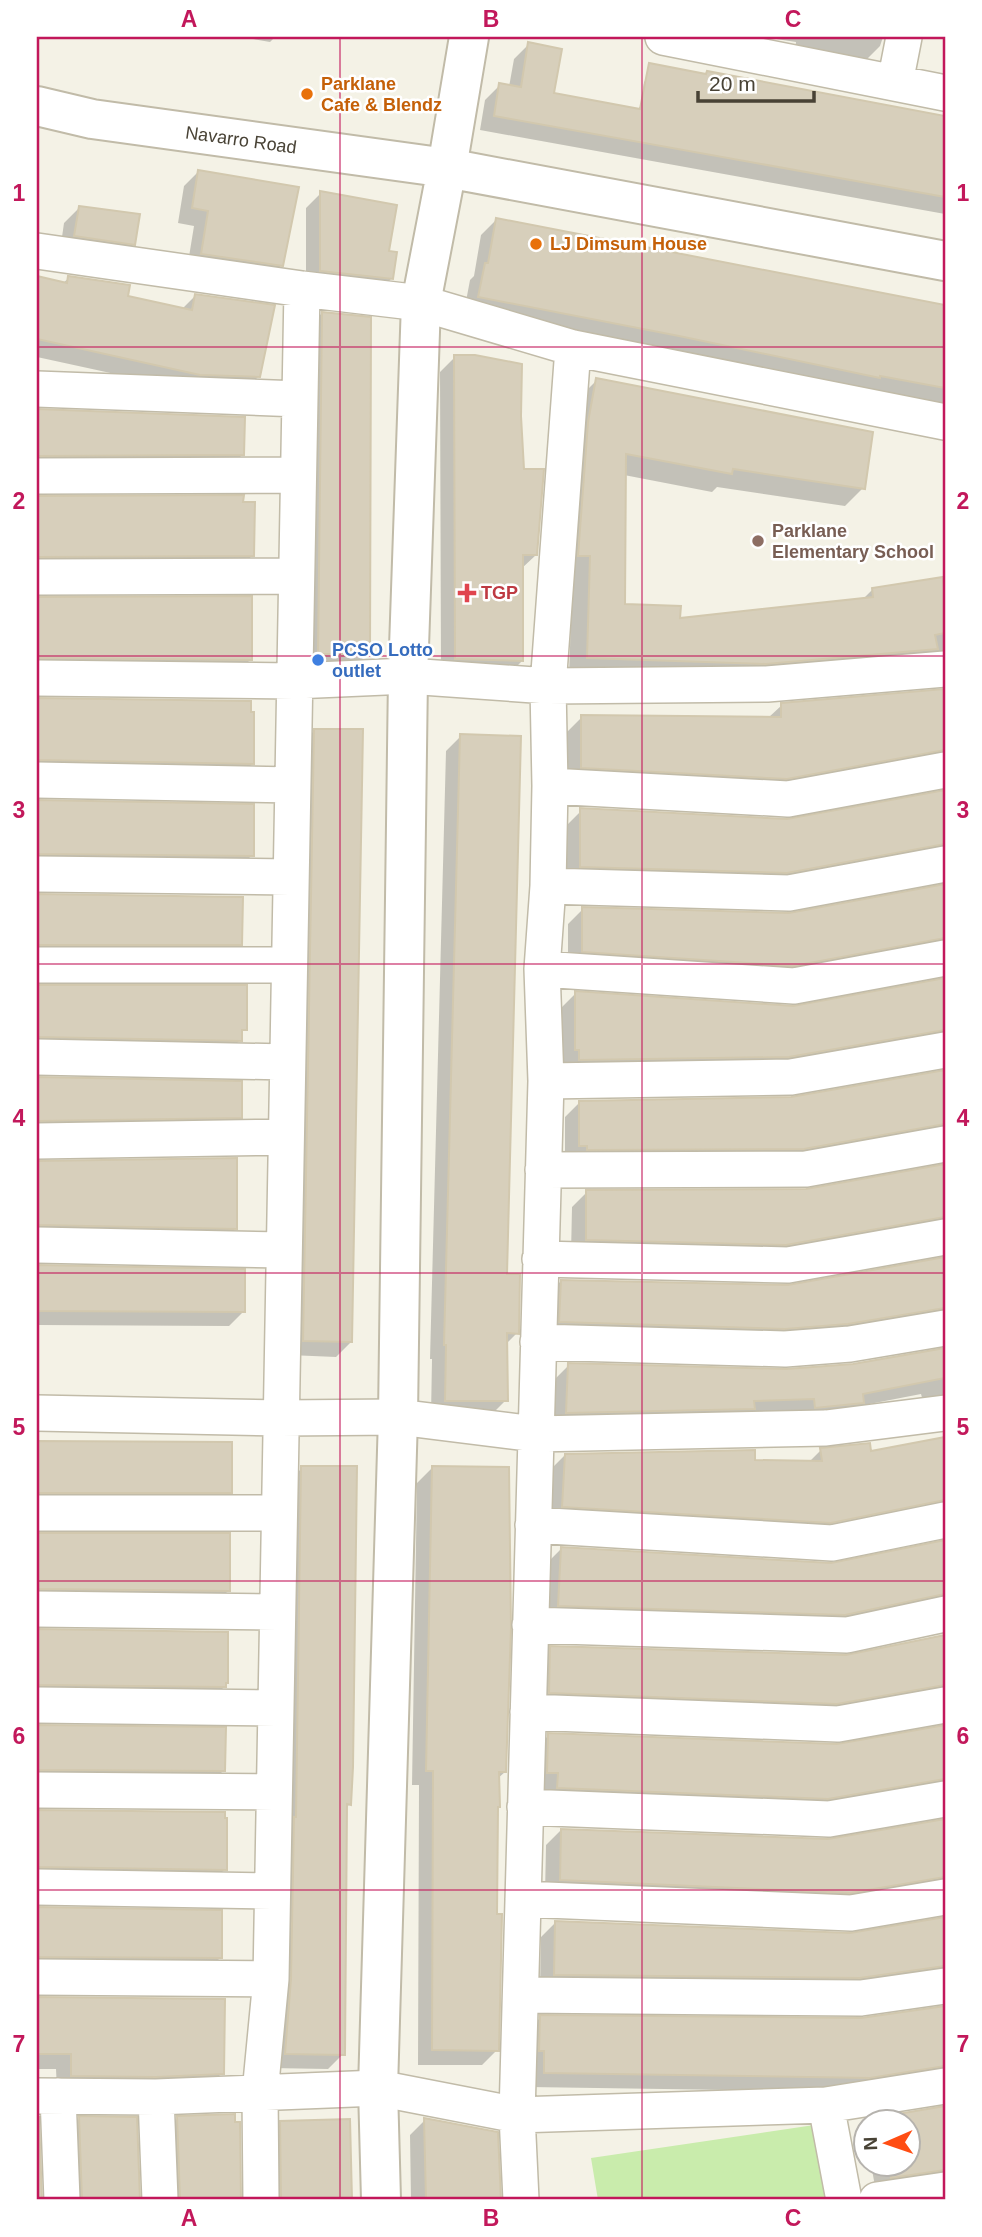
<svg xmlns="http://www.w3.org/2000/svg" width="982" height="2237" viewBox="0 0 982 2237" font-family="Helvetica,sans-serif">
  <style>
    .green { fill: #c9ecac }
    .shadow { fill: #0003 }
    .building { fill: #d7cfbb; stroke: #d2c8ae; stroke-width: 2 }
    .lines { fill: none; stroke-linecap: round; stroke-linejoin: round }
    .minor-casing { stroke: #c1bba8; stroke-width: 38 }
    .tertiary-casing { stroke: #c1bba8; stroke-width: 42 }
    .minor { stroke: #fff; stroke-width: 35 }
    .tertiary { stroke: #fff; stroke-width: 38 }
    .grid { fill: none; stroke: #c2185b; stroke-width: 2; stroke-opacity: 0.55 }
    .food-dot { fill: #e8710a; stroke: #fff; stroke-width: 2.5 }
    .education-dot { fill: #8d6e63; stroke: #fff; stroke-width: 2.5 }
    .health-dot { fill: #e0444e; stroke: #fff; stroke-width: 2.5 }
    .shop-dot { fill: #3f7fe0; stroke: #fff; stroke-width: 2.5 }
    .labels { text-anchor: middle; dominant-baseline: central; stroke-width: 5; stroke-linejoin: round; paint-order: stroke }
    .food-label { font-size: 18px; font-weight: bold; fill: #c56008; stroke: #fff; text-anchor: start }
    .street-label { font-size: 18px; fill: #484235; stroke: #fff }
    .education-label { font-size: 18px; font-weight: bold; fill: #785e54; stroke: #fff; text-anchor: start }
    .health-label { font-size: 18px; font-weight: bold; fill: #be3a42; stroke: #fff; text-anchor: start }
    .shop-label { font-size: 18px; font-weight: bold; fill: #366cbe; stroke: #fff; text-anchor: start }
    .neatline { fill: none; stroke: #c2185b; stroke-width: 2.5 }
    .grid-label { font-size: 23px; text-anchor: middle; font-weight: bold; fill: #c2185b }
  </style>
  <rect width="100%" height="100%" fill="#f4f2e6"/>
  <path class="green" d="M821 2124 828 2200H598L591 2158Z"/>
  <path class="shadow" d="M241 37H275L270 42Z
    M763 37H883L880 46 865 61 795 50 796 42Z
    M529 44 552 94 637 110 641 106 644 82 659 67 945 118V214L480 130 485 100 500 85 509 87 514 59Z
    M199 171 282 265 266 280 187 269 194 226 178 223 184 186Z
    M321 193 387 252 391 279 376 294 306 285V208Z
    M79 208 134 244 119 259 60 251 64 223Z
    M496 220 945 307V405L464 312 470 280 474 276 481 235Z
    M37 278 63 283 69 278 126 297 182 309 195 296 259 376 243 392 184 389 37 357Z
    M322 313 368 653 353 668H304L307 328Z
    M455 357 520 416 523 471 536 555 521 569 522 661 507 676 441 674 440 372Z
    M597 380 863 488 845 506 717 487 712 492 624 475 623 606 679 620 862 600 873 589 945 579V653L918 667 569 675 579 398Z
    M37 410 243 419V454L228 469 37 470Z
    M242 497 253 555 237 570 37 571V498Z
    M250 598V660L235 675 37 670V599Z
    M943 691 945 705V738L941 743 942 750 927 765 771 793 566 782 567 732 582 717 768 718 782 705Z
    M37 713H57L253 763 238 778 37 774Z
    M315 730 351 1342 336 1357 289 1355 300 745Z
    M461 736 505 1276 517 1333 506 1344V1400L491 1415H431L432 1359H430L446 751Z
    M945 792V849L771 887 566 881V826L581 811 787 821Z
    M37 802 252 806V855L237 870 37 868Z
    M945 886V960L777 980 568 966V924L583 909 789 915Z
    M37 896 241 898 240 944 225 959H37Z
    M945 980V1051L773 1071 561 1064V1008L576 993 797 1008Z
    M37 987H245V1029L240 1034V1040L225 1055 37 1051Z
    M945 1072V1146L788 1163 565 1160V1117L580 1102 795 1099Z
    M37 1079 240 1083V1117L225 1132 37 1135Z
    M235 1160 236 1228 221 1243 37 1239V1163Z
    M945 1166V1238L770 1259 571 1254 572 1207 587 1192 809 1191Z
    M945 1259V1330L831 1338 545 1337 546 1296 561 1281 791 1287Z
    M37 1267 244 1271V1311L229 1326 37 1325Z
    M945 1350V1415L925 1408 921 1394 859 1406 847 1417 552 1427 554 1380 569 1365 784 1371 853 1366Z
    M945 1439V1522L814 1537 548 1521 550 1470 565 1455 809 1462 821 1450 870 1453Z
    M37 1442 230 1444V1492L215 1507H37Z
    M302 1468 350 1804 345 1808 343 2054 328 2069 270 2068 287 1483Z
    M432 1468 505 1772 497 1779V2050L482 2065H418L419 1785H412L417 1483Z
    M37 1535H229L228 1591 213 1606 37 1603Z
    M945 1542V1616L829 1629 544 1620 546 1564 561 1549 831 1565Z
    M37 1631 227 1633 224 1687 209 1702 37 1699Z
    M945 1636V1707L820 1718 535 1707 536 1663 551 1648 847 1657Z
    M37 1727 224 1729 223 1771 208 1786 37 1784Z
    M945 1727V1801L812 1813 543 1803 534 1750 549 1735 838 1746Z
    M37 1812 223 1813 225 1869 210 1884 37 1881Z
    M945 1821V1898L834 1907 545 1895 546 1845 561 1830 832 1841Z
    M37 1909 220 1912V1958L205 1973 37 1971Z
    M945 1919V1988L540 1989 541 1937 556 1922 854 1935Z
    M37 1999 223 2000 222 2073 207 2088 57 2090 56 2069H37Z
    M945 2008V2088L854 2092 529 2087 526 2032 541 2017 861 2020Z
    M945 2108V2192H876L871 2164H908V2122H878L881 2118Z
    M80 2118 135 2119 138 2200H67L65 2133Z
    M178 2118 238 2124 239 2200H165L163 2133Z
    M425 2120 496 2133 498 2200H411L410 2135Z
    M348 2121 350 2200H267L266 2137 281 2123Z"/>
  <path class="building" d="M528 42 562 49 554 93 640 109 649 63 706 74 707 71 945 116V197L494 116 499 83 521 87Z
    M198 170 299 187 283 266 201 254 208 211 192 208Z
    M320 191 397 205 389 251 397 252 393 279 320 271Z
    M79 206 140 214 135 245 74 236Z
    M496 218 945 305V388L880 376V378L679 336 478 297 485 263H488Z
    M37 276 67 283 68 276 130 285 128 296 192 310 195 294 275 305 260 377 200 375 37 339Z
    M322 312 371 317 370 654H318Z
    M454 355H475L522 364 521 416 524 469H544L537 555H523V661L455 659Z
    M596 378 873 432 865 489 733 469 732 474 626 454 625 604 681 606 680 618 873 597 872 588 943 577 945 597V633L935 635 938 649 766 664 587 658 590 556H578L588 422Z
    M37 409 245 417 244 455 37 456Z
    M244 495 243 502H255L254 556 37 557V496Z
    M252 596V660L37 658V597Z
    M944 689 945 750 787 779 581 768V715L781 717V703Z
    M37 698 251 701V712H254V764L37 760Z
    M314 729H363L352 1342 303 1341Z
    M460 734 521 736 507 1274H520L519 1334 507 1333 508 1401H445L446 1345H444Z
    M945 790V844L787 873 580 867V808L787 819Z
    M37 800 254 804V856L37 854Z
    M945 884V938L793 966 582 952V907L789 913Z
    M37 894 243 897 242 945H37Z
    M945 978V1030L789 1057 579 1060V1050H575V991L793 1006Z
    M37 985H247V1030H242V1041L37 1037Z
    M945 1070V1124L804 1149 587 1150V1146H579V1101L791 1097Z
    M37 1077 242 1081V1118L37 1121Z
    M237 1158V1229L37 1225V1161Z
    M945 1164V1217L786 1245 586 1240V1190L806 1189Z
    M945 1257V1308L848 1324 785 1329 559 1322 561 1280 788 1285Z
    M37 1265 245 1269V1312L37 1311Z
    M945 1348V1378L863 1394 864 1403 815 1408 814 1399 754 1401 755 1409 566 1413 568 1363 786 1369 853 1364Z
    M945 1437V1500L831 1523 562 1507 565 1454 755 1450V1460L822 1461 820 1448 870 1443 871 1451Z
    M37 1441 232 1442V1493H37Z
    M301 1466H357L353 1767 351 1805 347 1804 345 2055 285 2054 291 1979 294 1817H296Z
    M432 1466 509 1467 511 1628 506 1772H499L500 1807H498L497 1914H502L499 2051 432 2050 433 1771H426Z
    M37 1533H230V1591L37 1589Z
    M945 1540V1594L845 1615 558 1606 561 1547 831 1563Z
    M37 1629 228 1632V1683H226V1687L37 1685Z
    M945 1635V1685L837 1704 549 1693 550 1646 846 1655Z
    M37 1725 226 1727 225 1771 37 1770Z
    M945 1725V1779L828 1799 557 1788 558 1773H547L548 1733 837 1744Z
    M37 1810 225 1812V1818H227V1870L37 1867Z
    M945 1819V1877L850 1893 560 1880 561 1829 828 1839Z
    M37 1907 222 1910V1958L37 1957Z
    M945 1917V1966L860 1978 554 1975 555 1921 850 1933Z
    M37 1997 225 1999 224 2074 156 2077 71 2076V2054H37Z
    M945 2006V2066L870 2078 544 2073V2051H539L540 2015 861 2018Z
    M945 2106V2170L891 2178 888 2164H908V2122H881L880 2117Z
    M235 2114V2122H240L241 2200H180L177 2116Z
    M79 2116 137 2117 140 2200H82Z
    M37 2117H39L42 2200H37Z
    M424 2118 498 2132 501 2200H426Z
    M350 2119 352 2200H281L280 2121Z"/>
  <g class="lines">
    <defs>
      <path id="minor" d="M663 37 945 93
        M895 83 904 37
        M37 251 302 289 421 303 573 348 945 422
        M37 389 299 399
        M37 476 298 475
        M37 577 296 576
        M37 678 294 681 408 676 548 686 767 684 945 669
        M37 780 292 785
        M550 786 788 799 945 770
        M37 874 290 877
        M548 886 789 893 945 864
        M37 965H289
        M542 969 794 986 945 958
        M37 1057 287 1062
        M546 1081 791 1077 945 1050
        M37 1141 286 1137
        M543 1170 806 1169 945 1144
        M37 1245 284 1250
        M540 1259 788 1265 945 1237
        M538 1342 785 1349 850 1344 945 1328
        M37 1413 281 1418 398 1417 535 1434 826 1428 945 1413
        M37 1513H279
        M533 1525 832 1543 945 1520
        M37 1609 277 1612
        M530 1625 847 1635 945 1614
        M37 1705 276 1708
        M528 1712 838 1724 945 1705
        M37 1790 274 1792
        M525 1807 829 1819 945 1799
        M37 1887 272 1891
        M523 1899 851 1913 945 1897
        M37 1977 271 1979
        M521 1995 861 1998 945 1986
        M37 2096 156 2097 378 2088 517 2115 826 2105 945 2086
        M58 2096 62 2200
        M156 2097 160 2200
        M826 2105 844 2200
        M261 2200 260 2093 271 1979 302 289
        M521 2200 517 2115 546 1081 542 969 548 886 550 786 548 686 573 348
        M877 2200 945 2190"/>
      <path id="tertiary" d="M37 106 92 119 447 168 945 261
        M381 2200 378 2088 398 1417 408 676 421 303 447 168 469 37"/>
    </defs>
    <use href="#minor" class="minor-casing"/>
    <use href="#tertiary" class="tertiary-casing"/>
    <use href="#minor" class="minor"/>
    <use href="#tertiary" class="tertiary"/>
  </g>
  <path class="grid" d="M340 37V2200M642 37V2200M37 347H945M37 656H945M37 964H945M37 1273H945M37 1581H945M37 1890H945"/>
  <g class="food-dot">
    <circle cx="307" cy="94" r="7"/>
    <circle cx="536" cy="244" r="7"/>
  </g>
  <circle class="education-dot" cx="758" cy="541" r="7"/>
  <path class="health-dot" d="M463.5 582.5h7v7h7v7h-7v7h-7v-7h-7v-7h7z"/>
  <circle class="shop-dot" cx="318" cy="660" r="7"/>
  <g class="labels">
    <g class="food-label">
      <text x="321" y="84">Parklane<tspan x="321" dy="21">Cafe &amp; Blendz</tspan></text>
      <text x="550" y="244">LJ Dimsum House</text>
    </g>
    <g class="street-label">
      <text transform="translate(241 140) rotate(8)">Navarro Road</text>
    </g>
    <g class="education-label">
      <text x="772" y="531">Parklane<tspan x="772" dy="21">Elementary School</tspan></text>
    </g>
    <g class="health-label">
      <text x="481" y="593">TGP</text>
    </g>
    <g class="shop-label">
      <text x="332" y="650">PCSO Lotto<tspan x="332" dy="21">outlet</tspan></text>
    </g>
  </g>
  <rect width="982" height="2237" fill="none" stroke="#ffffff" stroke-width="77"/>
  <g transform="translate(887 2143) rotate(268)"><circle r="33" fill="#ffffff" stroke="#b6b3ae" stroke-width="2"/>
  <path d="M0-5L12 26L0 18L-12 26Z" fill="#ff4d13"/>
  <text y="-10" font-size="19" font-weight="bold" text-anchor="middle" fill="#484235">N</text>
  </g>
  <path d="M698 91v10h116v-10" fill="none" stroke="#484235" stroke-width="3.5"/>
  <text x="709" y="91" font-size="21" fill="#484235" stroke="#ffffff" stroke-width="5" paint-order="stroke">20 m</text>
  <rect x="38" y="38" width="906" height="2160" class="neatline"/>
  <g class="grid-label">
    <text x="189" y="27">A</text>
    <text x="491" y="27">B</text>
    <text x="793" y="27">C</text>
    <text x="19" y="201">1</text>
    <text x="963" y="201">1</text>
    <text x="19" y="509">2</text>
    <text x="963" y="509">2</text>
    <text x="19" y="818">3</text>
    <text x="963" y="818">3</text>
    <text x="19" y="1126">4</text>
    <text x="963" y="1126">4</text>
    <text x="19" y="1435">5</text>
    <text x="963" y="1435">5</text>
    <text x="19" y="1744">6</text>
    <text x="963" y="1744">6</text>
    <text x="19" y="2052">7</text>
    <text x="963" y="2052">7</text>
    <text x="189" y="2226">A</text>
    <text x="491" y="2226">B</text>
    <text x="793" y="2226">C</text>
  </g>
</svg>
